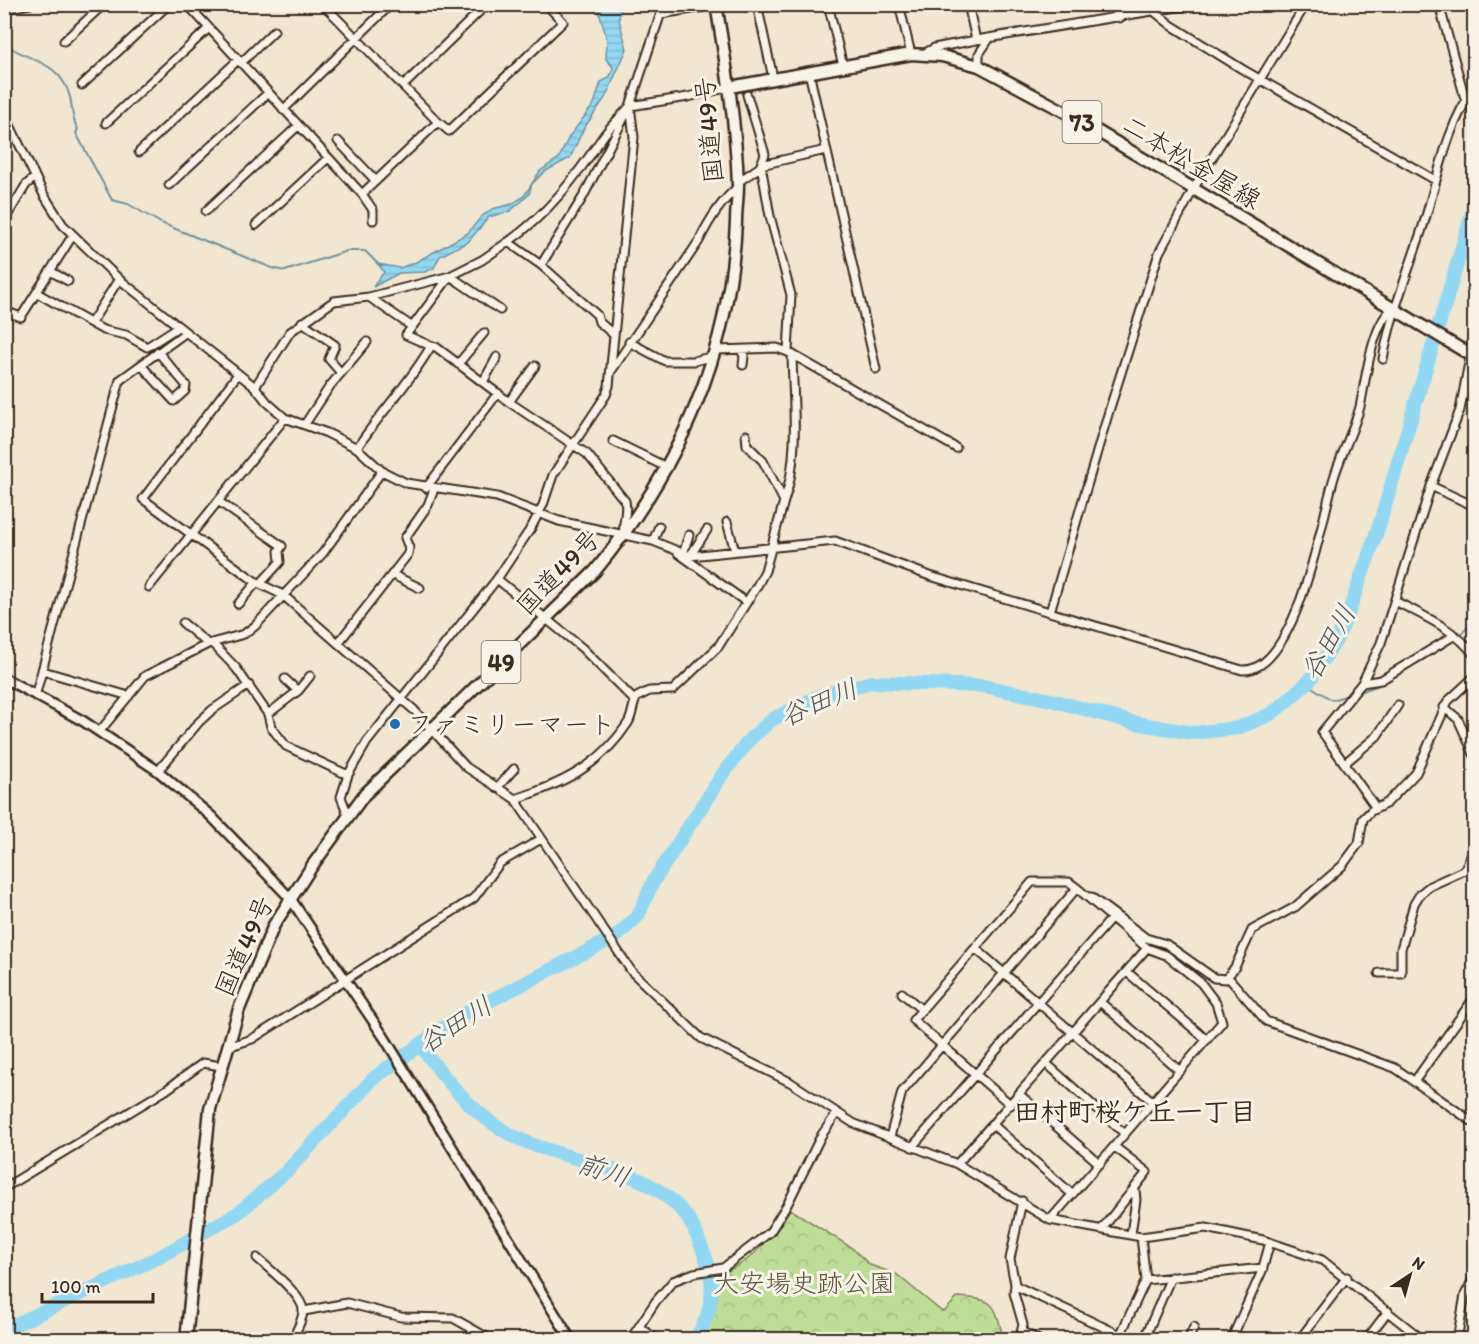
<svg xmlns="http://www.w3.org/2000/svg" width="1479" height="1344" viewBox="0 0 1479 1344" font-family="Itim,'Klee One',sans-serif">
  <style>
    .forest { fill: url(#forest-crowns); stroke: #7c845a; stroke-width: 1.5 }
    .water { fill: url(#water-rules); stroke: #6f929e; stroke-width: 1.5 }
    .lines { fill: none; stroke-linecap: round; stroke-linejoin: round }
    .stream { stroke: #6f929e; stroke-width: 2 }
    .river { stroke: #92d8f4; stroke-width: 14 }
    .minor-casing { stroke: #3b2a1e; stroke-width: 11 }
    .tertiary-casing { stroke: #3b2a1e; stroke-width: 13 }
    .primary-casing { stroke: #3b2a1e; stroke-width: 15 }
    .trunk-casing { stroke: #3b2a1e; stroke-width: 15 }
    .minor { stroke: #f7f3e8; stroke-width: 7 }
    .tertiary { stroke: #f7f3e8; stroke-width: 8 }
    .primary { stroke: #f7f3e8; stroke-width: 10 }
    .trunk { stroke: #f7f3e8; stroke-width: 10 }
    .poi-dot { fill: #1f6fb2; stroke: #f7f3e8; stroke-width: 2 }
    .labels { text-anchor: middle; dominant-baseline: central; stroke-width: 6; stroke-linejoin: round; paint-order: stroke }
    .shield { fill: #f7f3e8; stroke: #73665b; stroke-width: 1.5 }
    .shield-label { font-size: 24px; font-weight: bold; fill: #3b2a1e }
    .street-label { font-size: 26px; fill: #3b2a1e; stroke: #f7f3e8 }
    .poi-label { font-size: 26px; fill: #3b2a1e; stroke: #f7f3e8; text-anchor: start }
    .park-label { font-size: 26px; fill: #5c573c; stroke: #f7f3e8 }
    .water-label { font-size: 27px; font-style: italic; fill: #515654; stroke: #f7f3e8 }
    .neighbourhood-label { font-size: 27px; font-weight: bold; fill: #3b2a1e; stroke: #f7f3e8 }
  </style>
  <defs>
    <pattern id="forest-crowns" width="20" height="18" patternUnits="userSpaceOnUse" patternTransform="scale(1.5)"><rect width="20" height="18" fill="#bedd96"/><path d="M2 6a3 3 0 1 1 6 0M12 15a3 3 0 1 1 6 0" fill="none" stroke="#a4be81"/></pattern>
    <pattern id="water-rules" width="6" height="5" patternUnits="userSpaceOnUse" patternTransform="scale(1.5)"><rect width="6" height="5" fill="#92d8f4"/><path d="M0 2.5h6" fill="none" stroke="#7fbad1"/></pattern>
  </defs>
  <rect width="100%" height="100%" fill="#f1e6d0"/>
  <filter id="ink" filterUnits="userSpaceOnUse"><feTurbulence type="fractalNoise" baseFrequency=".0167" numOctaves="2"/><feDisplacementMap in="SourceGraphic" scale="12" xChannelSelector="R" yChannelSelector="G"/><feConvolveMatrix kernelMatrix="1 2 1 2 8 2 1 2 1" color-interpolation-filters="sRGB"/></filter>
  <g filter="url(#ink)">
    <path class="forest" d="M790 1209 852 1248 870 1265 896 1274 941 1311H945L958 1297C995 1299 995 1303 1003 1338L695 1340 714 1276C755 1264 765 1240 790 1209Z"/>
    <path class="water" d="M597 5H627L620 10 619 20 627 49 605 98 584 128 570 158 544 172 532 184 529 194 522 201 510 211 489 217 468 242 440 256 434 268 425 272 399 273 373 287 384 272 378 264 400 268 416 262 468 233 481 217 492 209 512 204 524 196 540 171 559 158 569 137 594 104 601 82C609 79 612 75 613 67L606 59 607 39Z"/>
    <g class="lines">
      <path class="stream" d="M4 35 8 46C34 63 60 62 70 97 73 109 71 119 78 129L76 133 112 200 128 204 161 223 272 268 285 271 347 251H365L378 264
        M1412 665C1435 653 1459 641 1474 619
        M1307 684 1332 700 1348 695
        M1357 693 1382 684 1400 672"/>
      <path class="river" d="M420 1045C444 1078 471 1112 506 1132 563 1165 644 1161 686 1216 695 1227 699 1241 704 1253 717 1285 713 1311 695 1340
        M4 1330 159 1257 238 1213 287 1171 374 1078 458 1017 617 936 638 916 653 882 722 775 750 739 773 719 821 695 872 682 983 686 1051 700 1135 723 1193 733 1238 728 1271 714 1286 702 1310 680 1335 642 1347 617 1379 526 1474 207"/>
      <defs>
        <path id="minor" d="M187 4 362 194 438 122 323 4
          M757 4 773 78
          M828 4 843 66
          M899 4 911 54
          M968 4 976 40
          M1112 4 1120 18
          M1439 4 1466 102
          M4 9 30 4
          M1155 12 1171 25 1242 69 1435 180
          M661 14 722 4
          M64 41 104 4
          M923 54 934 48 976 40 1195 4
          M241 63 274 31
          M979 66V54L989 39
          M809 72 876 369
          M82 85 169 4
          M403 86 487 4
          M283 110 391 4
          M4 113 44 195 63 225 119 279 255 387 267 402 285 418 327 433 357 448 382 471 406 483 497 497 559 521 653 541 690 556 835 541 930 576 1242 670C1296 673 1322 520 1333 481 1340 456 1353 432 1360 407 1365 384 1372 321 1393 309
          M438 122 449 131 563 22 546 4
          M106 123 209 28
          M338 141 376 181
          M139 152 238 60
          M738 182 760 167 765 154 747 95
          M169 185 268 93
          M362 194 373 210V220
          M206 211 298 126
          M4 221 26 185 35 177
          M256 225 328 158
          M508 242C548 214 575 178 602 138 610 126 621 117 630 106L688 97 730 87
          M541 265 583 197 625 116
          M50 271 68 281
          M37 293 103 330 126 335 147 347 178 327
          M369 297 411 326
          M4 311 21 317 73 235
          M302 322 335 345 329 359 341 373
          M91 323 119 279
          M629 342 665 361H694L714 356
          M431 346 406 335 450 276 500 310
          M716 350 777 348 788 352 956 448
          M741 350 744 356 743 365
          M788 352 791 295 770 216 761 165 826 150
          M1383 359C1392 310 1408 273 1423 226 1438 179 1445 130 1474 88
          M458 364 484 333
          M141 365 174 401 185 391 186 385 158 352
          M612 370 699 241C709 220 720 202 738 187
          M238 374 143 499 256 582 283 595 414 710 466 767 515 799 632 972 701 1038 790 1082 853 1123 957 1164 1050 1220 1141 1237 1206 1228 1263 1240 1322 1260 1423 1340
          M483 382 497 357
          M255 387 290 332 334 301 369 297 450 276 482 260 508 242 541 265 597 315 599 322 613 334
          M509 402 535 366
          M305 424 330 386 367 342
          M613 441 668 468
          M357 448C380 413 410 383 431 346L436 347 509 402 587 454 625 501C628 512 622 522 624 534
          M1431 486 1474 506
          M426 488 498 393
          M218 501 282 546 279 551 280 562 261 583
          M784 501C800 457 793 401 792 355
          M727 522 735 551
          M653 541 659 526
          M678 553 746 602
          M683 554 689 535
          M690 556 707 530
          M393 575 420 588
          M497 579 582 648 635 701
          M149 587 285 418
          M1395 601C1422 615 1457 630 1474 655
          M238 604 257 582
          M1050 612 1109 411 1159 253 1198 181 1306 4
          M183 623 208 644
          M339 642 408 554 409 548 405 538 428 505 434 489
          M212 643 236 668 268 714 271 727 286 746 348 775
          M43 671 129 696
          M285 679 298 691
          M1362 683 1381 680 1455 635
          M36 693 120 380 185 333
          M1444 707 1458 719 1474 754
          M268 714 298 691 310 676
          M100 731 145 676 208 644 244 634 255 626 323 553 382 471
          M1345 763 1377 736 1398 705
          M158 771 199 722 212 710 249 685
          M497 788 514 769
          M515 799C562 784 600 766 628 723 633 715 632 705 637 697L649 691 673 690 718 647 757 586 765 571 784 501 763 461 747 445 746 435
          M1376 808 1322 732 1362 683 1381 643 1431 486 1460 410 1474 336
          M348 815 341 797 348 775 367 742 497 579 531 528 543 505 553 475 606 395 609 386 634 137 630 106 664 4
          M1091 897 1146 938 1166 944 1214 978 1226 979 1235 967 1252 930 1295 907 1342 866 1359 843 1363 819 1371 811 1387 803 1416 773 1448 701 1474 677
          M975 948 1153 1102
          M1127 972 1207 1040
          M1379 973H1401V949L1414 904 1420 894 1430 886 1465 870 1474 849
          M1228 977 1266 1021 1395 1068 1474 1123
          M902 993 922 1010
          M1100 1002 1180 1071
          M228 1047 252 1039 474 898 500 863 541 839
          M1047 1064 1125 1134
          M1414 1082 1474 998
          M1020 1095 1100 1164
          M1011 1105 913 1020 1032 882H1069L1077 888
          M993 1125 1072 1194
          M890 1137 902 1092 1077 888 1147 948 1166 955 1201 983 1216 1003 1222 1022 1050 1220
          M912 1147 1111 919
          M957 1164 1147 948
          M4 1188 166 1090 203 1063 221 1066
          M1102 1229 1147 1172 1115 1147
          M1131 1234 1136 1200 1135 1190
          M257 1258C269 1269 305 1297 303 1312 302 1322 296 1331 292 1340
          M1146 1280 1263 1268
          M1016 1286 1131 1340
          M304 1311 347 1303 401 1317 453 1318 492 1340
          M639 1327 658 1340
          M1022 1332 1039 1340
          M630 1340 656 1301 673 1281 694 1273 723 1268 770 1232 788 1203 821 1136 836 1114
          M1019 1340 1023 1325 1014 1293 1015 1284 1010 1259 1022 1201
          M1118 1340 1146 1280 1141 1237
          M1144 1340 1171 1277
          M1188 1340 1194 1327
          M1231 1340 1262 1271 1270 1242
          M1299 1340 1347 1277
          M1366 1340 1388 1311
          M1457 1340 1465 1295 1474 1277"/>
        <path id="tertiary" d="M4 678 83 721 158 771 211 816 290 898 384 1037 571 1340"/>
        <path id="primary" d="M730 87 911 54 942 56 979 66 1067 113 1474 357"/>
        <path id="trunk" d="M186 1340 210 1109 239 1009 274 925 312 866 364 795 595 571C679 469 730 354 736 222 736 210 738 197 738 185 736 124 726 64 716 4"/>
      </defs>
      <use href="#minor" class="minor-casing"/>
      <use href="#tertiary" class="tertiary-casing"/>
      <use href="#primary" class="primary-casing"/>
      <use href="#trunk" class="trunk-casing"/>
      <use href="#minor" class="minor"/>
      <use href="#tertiary" class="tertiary"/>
      <use href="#primary" class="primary"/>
      <use href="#trunk" class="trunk"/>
    </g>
  </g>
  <circle class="poi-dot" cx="395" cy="724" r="6"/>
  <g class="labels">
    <g class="shield">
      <rect x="1062.5" y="101" width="39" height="42" rx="4.5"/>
      <rect x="481.5" y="641" width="39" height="42" rx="4.5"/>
    </g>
    <g class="shield-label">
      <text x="1082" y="122">73</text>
      <text x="501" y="662">49</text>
    </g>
    <g class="street-label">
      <text transform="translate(709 130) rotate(-95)">国道49号</text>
      <text transform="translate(1192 162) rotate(31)">二本松金屋線</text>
      <text transform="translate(558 572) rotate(-46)">国道49号</text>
      <text transform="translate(244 946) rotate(-66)">国道49号</text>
    </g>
    <g class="poi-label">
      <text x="407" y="724">ファミリーマート</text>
    </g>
    <g class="park-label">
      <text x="804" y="1283">大安場史跡公園</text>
    </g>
    <g class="water-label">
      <text transform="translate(1328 642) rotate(-60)">谷田川</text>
      <text transform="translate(819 702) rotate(-22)">谷田川</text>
      <text transform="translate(455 1024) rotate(-32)">谷田川</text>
      <text transform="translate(604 1170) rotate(18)">前川</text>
    </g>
    <g class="neighbourhood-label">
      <text x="1135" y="1111">田村町桜ケ丘一丁目</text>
    </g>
  </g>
  <rect width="1479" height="1344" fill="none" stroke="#f7f3e8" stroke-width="24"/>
  <rect x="12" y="12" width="1455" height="1320" fill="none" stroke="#3b2a1e" stroke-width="2" filter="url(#ink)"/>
  <g transform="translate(1410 1275) rotate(36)" stroke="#f7f3e8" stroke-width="4.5" paint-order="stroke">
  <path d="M0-4.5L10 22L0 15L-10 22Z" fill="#3b2a1e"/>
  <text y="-9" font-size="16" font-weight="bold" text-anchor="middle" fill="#3b2a1e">N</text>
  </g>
  <path d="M42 1293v9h111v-9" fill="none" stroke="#3b2a1e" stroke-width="3"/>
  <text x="51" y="1293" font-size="18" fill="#3b2a1e" stroke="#f7f3e8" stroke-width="4.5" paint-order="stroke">100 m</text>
</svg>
